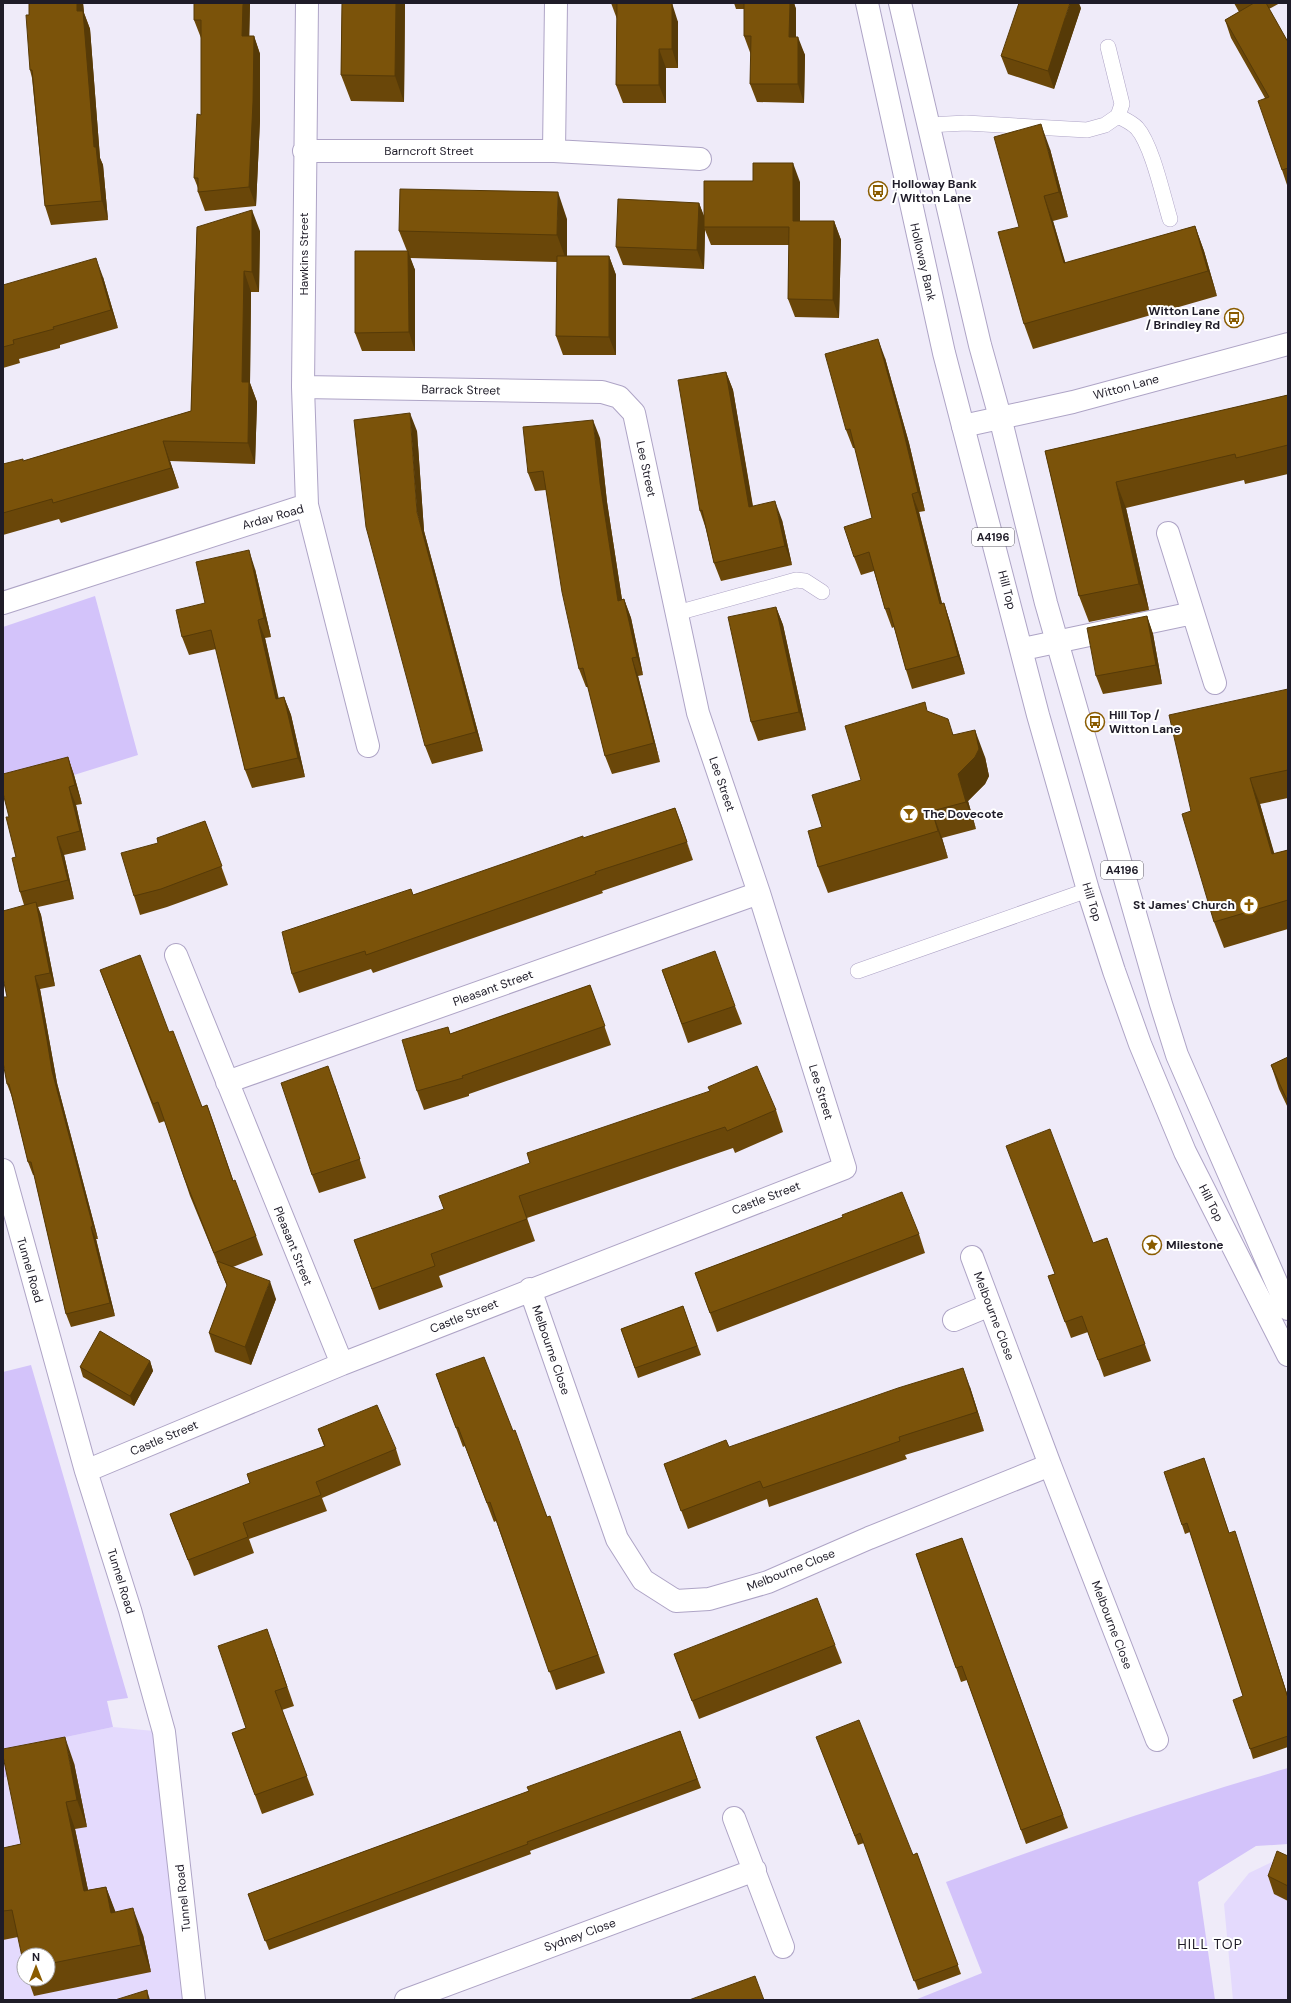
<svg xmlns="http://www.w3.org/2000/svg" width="1291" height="2003" viewBox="0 0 1291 2003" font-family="'DM Sans',sans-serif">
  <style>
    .built { fill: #e4dafd; fill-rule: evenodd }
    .green { fill: #d3c3fa }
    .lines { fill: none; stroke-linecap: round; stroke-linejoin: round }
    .lane-casing { stroke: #aea4c6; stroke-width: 16 }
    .street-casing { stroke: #aea4c6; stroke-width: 24 }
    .secondary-casing { stroke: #aea4c6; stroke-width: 24 }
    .primary-casing { stroke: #aea4c6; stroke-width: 24 }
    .lane { stroke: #fff; stroke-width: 15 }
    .street { stroke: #fff; stroke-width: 22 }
    .secondary { stroke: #fff; stroke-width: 22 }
    .primary { stroke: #fff; stroke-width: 22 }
    .wall { fill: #6a4709 }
    .shaded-wall { fill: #563a07 }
    .building { fill: #7b530a; stroke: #563a07 }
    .labels { text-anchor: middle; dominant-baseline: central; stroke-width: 4; stroke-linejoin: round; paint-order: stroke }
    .shield { fill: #fff; stroke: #626068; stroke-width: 1 }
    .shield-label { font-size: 11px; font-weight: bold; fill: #1f1c28 }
    .street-label { font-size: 12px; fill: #1f1c28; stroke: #fff }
    .poi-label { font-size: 12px; font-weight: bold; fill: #1f1c28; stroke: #fff; text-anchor: start }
    .quarter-label { font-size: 14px; letter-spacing: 1px; fill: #1f1c28; stroke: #fff }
  </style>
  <rect width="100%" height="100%" fill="#efebf9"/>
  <path class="built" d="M113 1727 164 1732 194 2000H3V1778L11 1776 38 1743ZM24 1955H48V1979H24Z
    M1288 1856V2000H1233L1224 1904 1249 1873 1276 1860Z"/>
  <path class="green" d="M95 596 138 755 74 775 3 794V627Z
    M31 1365 128 1698 107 1701 113 1727 38 1743 11 1776 3 1778V1372Z
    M1288 1768V1844L1256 1846 1198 1882 1215 2000H915L982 1973 946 1882C1059 1841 1173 1801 1288 1768Z"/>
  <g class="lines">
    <defs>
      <path id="lane" d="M1118 116C1125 120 1131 122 1137 128 1152 145 1163 196 1170 219
        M928 125 966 123 1087 130 1105 125 1118 116 1122 104 1108 47
        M677 613 796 580 805 581 822 592
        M858 971 1088 890"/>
      <path id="street" d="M307 3 303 387 307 505
        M304 151H554L700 159
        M554 151 556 3
        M1168 533 1215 683
        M3 603 307 505 368 746
        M1023 649 1193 613
        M176 955 342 1364
        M227 1082 759 893
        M3 1170 86 1471 130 1610 164 1732 194 2000
        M972 1257 1050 1465
        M530 1289 617 1539 643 1580 676 1601 709 1599 768 1582 869 1538 1050 1465 1157 1740
        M954 1320 990 1305
        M86 1471 342 1364 845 1168 759 893 698 713 634 413 619 397 602 392 303 387
        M734 1818 783 1947
        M406 2000 755 1870"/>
      <path id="secondary" d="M963 426 1073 402 1288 344"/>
      <path id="primary" d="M867 3 944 353 1038 715 1088 890 1114 971 1140 1044 1185 1152 1288 1355
        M900 3 980 345 1000 417 1046 603 1161 1004 1177 1055 1288 1309"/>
    </defs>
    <use href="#lane" class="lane-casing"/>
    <use href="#street" class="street-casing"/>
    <use href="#secondary" class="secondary-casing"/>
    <use href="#primary" class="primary-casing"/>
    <use href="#lane" class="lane"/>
    <use href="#street" class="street"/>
    <use href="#secondary" class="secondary"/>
    <use href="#primary" class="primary"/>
  </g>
  <path class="wall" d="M29 3H83L84 13 90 29 100 158 103 165 108 220 51 225 45 206 32 78 30 70Z
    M250 3 249 36H254L260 54V120L256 206 205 211 198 192V188L194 178 201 115V38L194 20Z
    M342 3H405L404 102 351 101 341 75Z
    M611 3H666L678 22V68H666V103H623L616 85 617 19Z
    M734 3H794L796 9V37L805 55 804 103 757 102 750 84 751 55 744 36V9H736Z
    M1234 3H1280L1269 9 1288 42V188L1282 170 1265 98 1231 38 1225 20 1239 12Z
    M1081 8 1054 89 1008 74 1001 56Z
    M1050 149 1068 217 1053 221 1065 263 1195 226 1204 251 1217 296 1033 349 1024 324 1019 227Z
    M800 182V221H834L841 240 839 318 795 317 788 299 789 245H711L705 230 704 269 623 265 616 247 699 203 704 217Z
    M567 219V256H609L616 275V355H563L556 336 557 262 410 258 415 270V351H362L355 333 407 251 399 231Z
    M197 227 260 231 259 292H251L250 383 257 402 255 464 170 461 179 488 61 523 59 519 3 535V464L23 461 191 411Z
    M103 277 118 328 60 345V348L19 359 20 363 3 368V285Z
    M885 358 909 443 925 511 919 512 942 604 944 603 950 622 965 674 912 689 906 670 894 627 892 628 885 609 874 571 861 575 854 557 872 518 855 448H853L846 430Z
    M726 372 733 390 753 506 782 520 792 565 721 581 714 563 706 529 700 511Z
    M1288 395V474L1245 484 1244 480 1126 508 1149 610 1089 622 1079 596 1045 451Z
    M417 431 424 531 483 751 432 764 425 746Z
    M600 438 607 502 622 600 624 599 631 618 643 675 638 676 660 762 612 774 605 756 588 687H586L579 669 546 490 535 491 528 473Z
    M255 569 271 637 265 638 278 698 284 697 291 715 305 777 252 788 245 770 216 649 189 655 182 637 205 603Z
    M776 607 783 625 806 730 758 741 751 722Z
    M1147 616 1153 634 1162 684 1103 694 1096 676Z
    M1288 689V798L1260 804 1274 854 1288 850V929L1224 948 1214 922 1191 811Z
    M928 711 954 735 985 757 989 776 985 784 968 801 976 829 942 838 948 858 828 893 818 867 822 827 861 780Z
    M68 757 74 775 82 804 76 805 86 850 64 855 74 899 38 907 41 915 55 986 40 989 57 1083 98 1239H96L115 1316 71 1327 66 1314 34 1175H33L28 1162 12 1097 7 1084V997L24 905 20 892 16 857 9 817Z
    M675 808 693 860 602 891 603 893 373 973 371 969 299 993 292 974 413 895Z
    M205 821 228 885 167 907 140 915 134 896Z
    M100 970 169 1032 202 1107 207 1105 233 1180 256 1236 263 1255 233 1267 276 1299 251 1365 215 1352 209 1333 227 1286 190 1196 165 1121 159 1123Z
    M662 970 735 1006 742 1024 688 1043Z
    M590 985 611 1045 469 1094V1096L424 1110 417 1091 448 1027 450 1034Z
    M1288 1057V1108L1279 1089 1271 1065Z
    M335 1085 366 1178 319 1193 312 1175Z
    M776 1110 783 1132 735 1153 733 1148 527 1218 535 1241 439 1276 443 1287 379 1310 354 1240Z
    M843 1217 919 1234 925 1253 717 1332 695 1273 780 1241Z
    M1107 1238 1151 1361 1104 1377 1088 1332 1071 1338 1048 1276 1055 1274 1093 1243Z
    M683 1306 701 1355 638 1378 621 1329Z
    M150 1361 153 1371 134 1406 83 1377 80 1367Z
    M436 1374 513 1431 547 1517 556 1534 605 1673 556 1690 496 1521 494 1522 465 1446 463 1447Z
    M970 1387 984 1431 905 1455 907 1459 769 1507 767 1499 688 1529 664 1464Z
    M318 1429 396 1449 401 1465 322 1498 327 1511 249 1539 254 1553 194 1576 170 1514 250 1483 324 1446Z
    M1204 1458 1229 1533 1238 1541 1288 1697V1747L1253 1759 1250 1749 1243 1696 1190 1532 1185 1534 1182 1525Z
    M962 1538 1068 1828 1026 1844 967 1680 961 1682 916 1554Z
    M835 1645 842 1663 699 1719 674 1654Z
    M274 1648 294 1706 282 1710 314 1795 262 1814 232 1733 246 1728Z
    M680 1731 701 1788 530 1851 531 1854 269 1950 248 1894 529 1791Z
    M820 1746 913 1855 917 1853 961 1974 918 1990 864 1843 858 1845Z
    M74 1763 87 1827 75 1829 88 1890 106 1887 115 1912 143 1935 151 1972 34 1996 28 1979H48V1955L18 1937 3 1940V1848L21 1844Z
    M1288 1856V1901L1274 1894 1268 1876Z"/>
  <path class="shaded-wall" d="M77 3H83L84 13 90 29 100 158 103 165 108 220 102 201 94 147 77 11Z
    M243 3H250L249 54 242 36Z
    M396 3H405L404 102 395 76Z
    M672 3 678 22V68L672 49Z
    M790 3H794L796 9V55L789 37Z
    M1070 3H1079L1081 8 1054 89 1048 71Z
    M254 36 260 54V120L256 206 249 187Z
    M798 37 805 55 804 103 798 84Z
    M659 49 666 68V103L659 85Z
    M1041 124 1050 149 1068 217 1059 192Z
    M793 163 800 182V239L793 221Z
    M558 192 567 219V262L557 235Z
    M1044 196 1053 221 1073 288 1064 263Z
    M699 203 706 221 704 227 705 230 704 269 697 250Z
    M252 210 260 231 259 292 252 272Z
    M834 221 841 240 839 318 833 300Z
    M1195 226 1204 251 1217 296 1208 271Z
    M408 251 415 270V351L409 332Z
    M609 256 616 275V355L609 337Z
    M96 258 103 277 118 328 111 310Z
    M244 271 251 292 250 383 257 402 255 464 248 443 242 382Z
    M878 339 885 358 909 443 925 511 918 492Z
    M726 372 733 390 756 526 749 507Z
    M410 413 417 431 424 531 483 751 476 732 417 512Z
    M593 420 600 438 607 502 625 619 618 601 600 483Z
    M163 441 170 461 179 488 171 468Z
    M1116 482 1126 508 1149 610 1139 584Z
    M912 494 919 512 947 623 940 604Z
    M775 501 782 520 792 565 785 546Z
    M249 550 255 569 271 637 264 618Z
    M624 599 631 618 643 675 637 657Z
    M944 603 950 622 965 674 958 656Z
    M776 607 783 625 806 730 799 712Z
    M1147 616 1153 634 1162 684 1156 665Z
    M258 620 265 638 283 717 276 699Z
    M632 658 638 676 660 762 654 743Z
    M284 697 291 715 305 777 298 758Z
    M975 730 985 757 989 776 985 784 968 801 976 829 966 802 958 774Z
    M68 757 74 775 82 804 75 785Z
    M1250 778 1260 804 1282 880 1272 854Z
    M69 787 76 805 86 850 80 831Z
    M675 808 682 826 693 860 687 842Z
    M932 811 942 838 948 858 938 831Z
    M57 837 64 855 74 899 68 880Z
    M36 902 41 915 55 986 50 973Z
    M35 976 40 989 57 1083 98 1239 93 1226 52 1071Z
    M207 1105 214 1124 239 1199 233 1181Z
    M91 1227 96 1239 115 1316 110 1303Z
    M270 1281 276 1299 251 1365 245 1347Z
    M150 1361 153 1371 134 1406 130 1396Z
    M963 1368 970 1387 984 1431 977 1412Z
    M1235 1531 1288 1697V1698Z
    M65 1737 74 1763 87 1827 77 1800Z
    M66 1802 75 1829 94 1918 84 1891Z
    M106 1887 116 1913H111Z
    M133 1908 143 1935 151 1972 141 1945Z
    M147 1990 150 2000H148Z"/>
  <path class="building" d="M29 3H77V11H83L94 147H96L102 201 45 206 32 70H30L26 15H29Z
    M194 3H243L242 36H254L253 102 249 187 198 192V178H194L197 114 201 115V20H194Z
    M342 3H396L395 76 341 75Z
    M611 3H672V49H659V85H616L617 3Z
    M744 3H790L789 37H798V84H750L751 36H744Z
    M1019 3H1070L1048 71 1001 56Z
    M1254 3H1266L1288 42V168L1282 170 1258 101 1269 97 1225 20Z
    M1041 124 1059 192 1044 196 1064 263 1195 226 1208 271 1024 324 998 232 1019 227 994 137Z
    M753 163H793V221H834L833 300 788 299 789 227H704V181H753Z
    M400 189 558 192 557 235 399 231Z
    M618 199 699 203 697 250 616 247Z
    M252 210V272L244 271 242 382H249L248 443 163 441 171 468 53 503 52 499 3 513V464L23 459V461L191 411 197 227Z
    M355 251H408L409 332 355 333Z
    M557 256H609V337L556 336Z
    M96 258 111 310 53 327 54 329 13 340 14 344 3 347V285Z
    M878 339 902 425 918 492 912 494 940 604 944 603 958 656 906 670 889 608 885 609 869 552 854 557 844 527 872 518 850 429 846 430 825 354Z
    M726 372 749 507 775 501 785 546 714 563 702 510 700 511 678 380Z
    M1288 395V445L1236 458 1235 454 1116 482 1139 584 1079 596 1045 451Z
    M410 413 417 512 476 732 425 746 366 527 354 420Z
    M593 420 600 483 618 601 624 599 637 657 632 658 654 743 605 756 583 668 579 669 562 592 543 471 528 473 523 427Z
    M249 550 264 618 258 620 276 699 284 697 298 758 245 770 211 630 182 637 176 610 205 603 196 562Z
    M776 607 799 712 751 722 728 617Z
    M1147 616 1156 665 1096 676 1087 628Z
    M1288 689V770L1250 778 1272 854 1288 850V900L1214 922 1182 814 1191 811 1169 715Z
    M925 702 927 711 948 719 953 735 975 730 979 749 975 757 958 774 966 802 932 811 938 831 818 867 808 831 822 827 812 795 861 780 845 726Z
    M68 757 75 785 69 787 80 831 57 837 68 880 20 892 12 858 16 857 6 817H9L3 793V774Z
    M675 808 687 842 595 872 596 874 366 955 365 951 292 974 282 932 411 889 413 895 583 836V838Z
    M205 821 222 866 161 889 134 896 121 853 158 843 157 838Z
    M36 902 50 973 35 976 47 1040 52 1071 93 1226 91 1227 110 1303 66 1314 31 1162H28L9 1084H7L3 1062V997H7L3 978V911Z
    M715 951 735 1006 682 1024 662 970Z
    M140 955 169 1032 173 1031 202 1107 207 1105 233 1181 235 1180 256 1236 214 1253 184 1177 158 1102 153 1104 100 970Z
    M590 985 605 1026 462 1076 463 1078 417 1091 402 1040 448 1027 450 1034Z
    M1288 1057V1102L1271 1065Z
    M328 1066 360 1159 312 1175 281 1083Z
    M757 1066 776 1110 727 1131 725 1127 519 1196 527 1219 431 1254 435 1266 372 1289 354 1240 444 1209 439 1196 530 1163 527 1153 710 1091 708 1087Z
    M1050 1129 1093 1243 1107 1238 1145 1344 1098 1360 1082 1316 1065 1322 1048 1276 1055 1274 1006 1146Z
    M902 1192 919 1234 710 1313 695 1273 780 1241 843 1217 842 1215Z
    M217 1261 270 1281 245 1347 209 1333 227 1285Z
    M683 1306 697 1346 635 1368 621 1329Z
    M100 1331 150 1361 130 1396 80 1367Z
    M484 1357 513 1431 515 1430 547 1517 550 1516 598 1655 549 1672 490 1502 487 1503 458 1427 456 1428 436 1374Z
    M963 1368 977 1412 899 1437 900 1441 763 1488 760 1481 681 1511 664 1464 726 1440 729 1447 898 1388Z
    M377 1405 396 1449 316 1482 321 1495 243 1523 248 1537 188 1560 170 1514 250 1483 247 1474 325 1446 318 1429Z
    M1204 1458 1229 1533 1235 1531 1288 1698V1736L1250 1749 1233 1700 1243 1696 1187 1523 1182 1525 1164 1472Z
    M962 1538 1063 1815 1021 1830 962 1666 956 1668 916 1554Z
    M817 1598 835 1645 692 1701 674 1654Z
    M267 1629 287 1687 275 1691 307 1776 255 1795 232 1733 246 1728 218 1646Z
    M859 1720 913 1855 917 1853 958 1965 914 1981 860 1833 855 1836 816 1737Z
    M680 1731 697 1779 527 1842 528 1844 265 1941 248 1894 529 1791 527 1787Z
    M65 1737 77 1800 66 1802 84 1891 106 1887 111 1913 133 1908 141 1945 48 1964V1955H24V1966L12 1910 3 1911V1848L21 1844 3 1756V1749Z
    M1277 1851 1288 1856V1886L1268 1876Z
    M755 1976 764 2000H689Z
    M147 1990 148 2000H115Z"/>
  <defs>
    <symbol id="bus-ring" viewBox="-11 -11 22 22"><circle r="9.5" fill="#fff" stroke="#8a5c00" stroke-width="1.5"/><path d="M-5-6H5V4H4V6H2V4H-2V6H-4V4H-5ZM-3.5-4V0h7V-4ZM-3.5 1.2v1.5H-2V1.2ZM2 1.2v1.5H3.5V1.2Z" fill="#8a5c00"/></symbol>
    <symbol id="bar-ring" viewBox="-11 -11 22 22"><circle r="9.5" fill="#fff" stroke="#8a5c00" stroke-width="1.5"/><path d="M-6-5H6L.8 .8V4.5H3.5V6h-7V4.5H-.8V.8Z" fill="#8a5c00"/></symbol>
    <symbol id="church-ring" viewBox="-11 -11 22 22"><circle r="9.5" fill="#fff" stroke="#8a5c00" stroke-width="1.5"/><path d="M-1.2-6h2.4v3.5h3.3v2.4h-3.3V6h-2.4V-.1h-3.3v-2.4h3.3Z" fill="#8a5c00"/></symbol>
    <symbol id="sight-ring" viewBox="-11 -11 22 22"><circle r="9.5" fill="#fff" stroke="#8a5c00" stroke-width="1.5"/><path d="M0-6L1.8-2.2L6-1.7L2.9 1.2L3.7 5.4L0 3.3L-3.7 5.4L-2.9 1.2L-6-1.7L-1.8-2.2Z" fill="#8a5c00"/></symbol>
  </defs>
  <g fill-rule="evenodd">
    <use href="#bus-ring" x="867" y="180" width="22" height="22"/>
    <use href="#bus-ring" x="1223" y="307" width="22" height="22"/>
    <use href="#bus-ring" x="1084" y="711" width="22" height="22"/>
    <use href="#bar-ring" x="898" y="803" width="22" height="22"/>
    <use href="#church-ring" x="1238" y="894" width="22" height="22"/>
    <use href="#sight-ring" x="1141" y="1234" width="22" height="22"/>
  </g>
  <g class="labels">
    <g class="shield">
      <rect x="972" y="528" width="42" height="18" rx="3"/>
      <rect x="1101" y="861" width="42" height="18" rx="3"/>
    </g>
    <g class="shield-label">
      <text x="993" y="537">A4196</text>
      <text x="1122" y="870">A4196</text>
    </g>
    <g class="street-label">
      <text x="429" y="151">Barncroft Street</text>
      <text transform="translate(304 254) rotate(-90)">Hawkins Street</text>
      <text transform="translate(923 262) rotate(77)">Holloway Bank</text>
      <text transform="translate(1126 387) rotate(-15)">Witton Lane</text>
      <text transform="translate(461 390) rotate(1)">Barrack Street</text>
      <text transform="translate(646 469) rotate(78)">Lee Street</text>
      <text transform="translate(273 517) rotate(-16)">Ardav Road</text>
      <text transform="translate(1007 590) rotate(75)">Hill Top</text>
      <text transform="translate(722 784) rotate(71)">Lee Street</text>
      <text transform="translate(1092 902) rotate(73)">Hill Top</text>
      <text transform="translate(493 988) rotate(-20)">Pleasant Street</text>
      <text transform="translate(821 1092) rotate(73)">Lee Street</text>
      <text transform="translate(766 1198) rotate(-21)">Castle Street</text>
      <text transform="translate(1211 1203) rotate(63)">Hill Top</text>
      <text transform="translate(293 1246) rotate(68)">Pleasant Street</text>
      <text transform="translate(30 1270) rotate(74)">Tunnel Road</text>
      <text transform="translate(464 1316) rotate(-22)">Castle Street</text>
      <text transform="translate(994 1316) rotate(69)">Melbourne Close</text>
      <text transform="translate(551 1350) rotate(71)">Melbourne Close</text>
      <text transform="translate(164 1438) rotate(-23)">Castle Street</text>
      <text transform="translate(791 1570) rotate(-22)">Melbourne Close</text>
      <text transform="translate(121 1581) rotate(73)">Tunnel Road</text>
      <text transform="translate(1112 1625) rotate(69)">Melbourne Close</text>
      <text transform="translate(183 1898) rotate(-96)">Tunnel Road</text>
      <text transform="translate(580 1935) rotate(-20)">Sydney Close</text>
    </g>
    <g class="poi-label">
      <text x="892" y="184">Holloway Bank<tspan x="892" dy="14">/ Witton Lane</tspan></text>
      <text x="1220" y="311" text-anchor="end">Witton Lane<tspan x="1220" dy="14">/ Brindley Rd</tspan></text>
      <text x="1109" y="715">Hill Top /<tspan x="1109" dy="14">Witton Lane</tspan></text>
      <text x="923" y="814">The Dovecote</text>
      <text x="1235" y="905" text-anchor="end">St James' Church</text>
      <text x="1166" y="1245">Milestone</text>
    </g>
    <g class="quarter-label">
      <text x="1210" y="1944">HILL TOP</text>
    </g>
  </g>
  <rect width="1291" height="2003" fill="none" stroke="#1f1c28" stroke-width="8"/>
  <g transform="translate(36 1967)"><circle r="19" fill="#ffffff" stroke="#a5a4a9"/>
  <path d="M0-3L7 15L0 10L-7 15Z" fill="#8a5c00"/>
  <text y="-6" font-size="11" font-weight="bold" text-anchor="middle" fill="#1f1c28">N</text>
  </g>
</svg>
